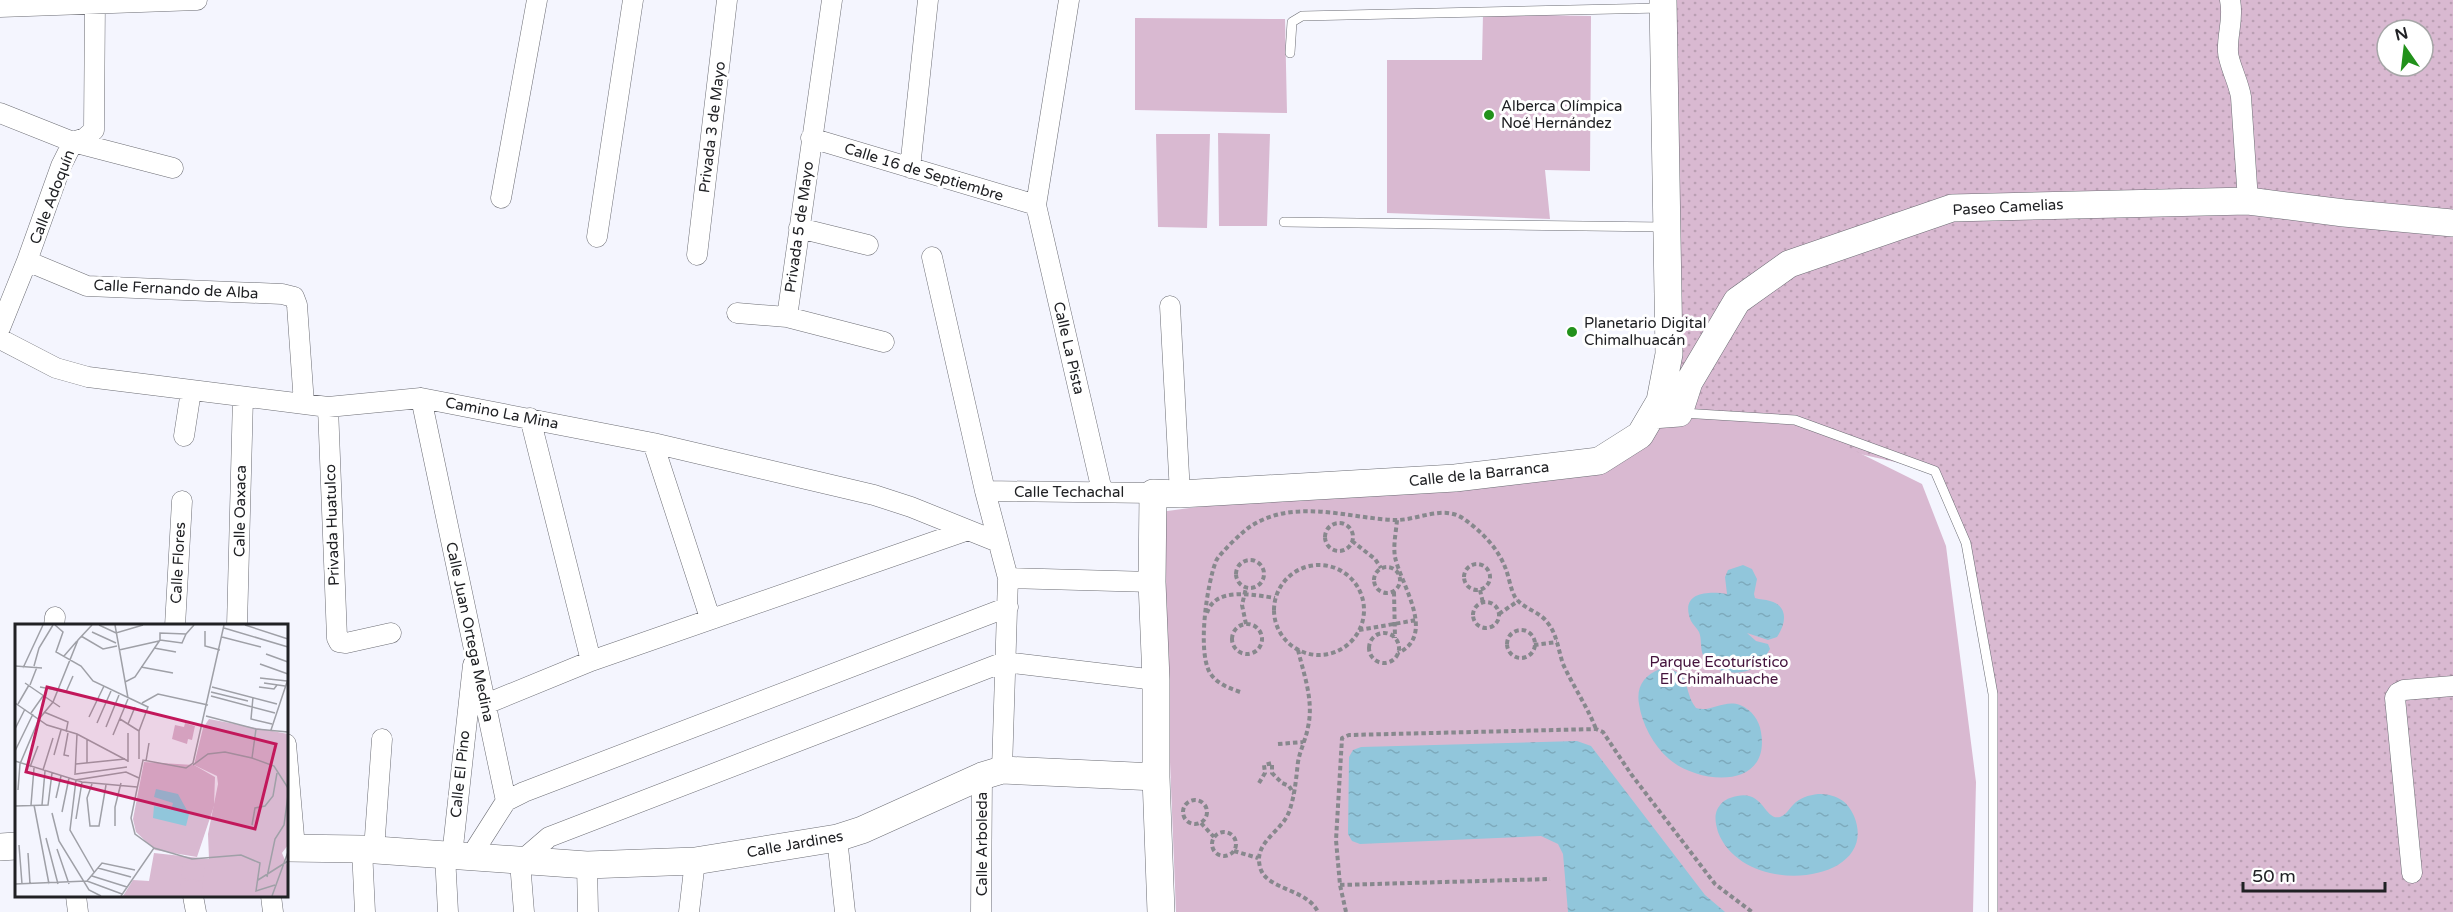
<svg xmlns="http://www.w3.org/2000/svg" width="2453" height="912" viewBox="0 0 2453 912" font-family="'Varela Round',sans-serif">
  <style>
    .grass { fill: url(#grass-dots); fill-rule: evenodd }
    .park { fill: #d9b9d1 }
    .water { fill: url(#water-ripples) }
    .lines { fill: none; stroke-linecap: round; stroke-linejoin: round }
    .lane-casing { stroke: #6c6d74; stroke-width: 10 }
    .street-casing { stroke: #6c6d74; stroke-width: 21 }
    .secondary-casing { stroke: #6c6d74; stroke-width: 28 }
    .path { stroke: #87888d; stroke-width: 4; stroke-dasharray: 4.5 3; stroke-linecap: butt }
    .lane { stroke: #fff; stroke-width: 9 }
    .street { stroke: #fff; stroke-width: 20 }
    .secondary { stroke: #fff; stroke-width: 27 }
    .poi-dot { fill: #22911b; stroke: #fff; stroke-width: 2 }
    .labels { text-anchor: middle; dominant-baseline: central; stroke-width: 6; stroke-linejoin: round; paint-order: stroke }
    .poi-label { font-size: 15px; fill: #202124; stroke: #fff; text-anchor: start }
    .street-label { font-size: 15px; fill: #202124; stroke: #fff }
    .park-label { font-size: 15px; fill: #43123b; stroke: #fff }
    .inset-road { fill: none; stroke: #9fa0a7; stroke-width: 1.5 }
    .view { fill: #c2185b; fill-opacity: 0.15; stroke: #c2185b; stroke-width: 3 }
    .inset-edge { fill: none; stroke: #202124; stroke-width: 3 }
  </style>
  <defs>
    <pattern id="grass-dots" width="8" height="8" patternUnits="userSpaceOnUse" patternTransform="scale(1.5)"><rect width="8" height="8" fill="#d9b9d1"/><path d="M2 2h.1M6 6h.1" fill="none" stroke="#ba9fb3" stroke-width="1.8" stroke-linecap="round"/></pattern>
    <pattern id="water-ripples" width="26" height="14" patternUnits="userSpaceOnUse" patternTransform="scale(1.5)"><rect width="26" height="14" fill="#91c6db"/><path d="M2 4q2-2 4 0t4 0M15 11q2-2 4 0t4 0" fill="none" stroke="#7daabc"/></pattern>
  </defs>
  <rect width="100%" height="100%" fill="#f4f5fe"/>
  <path class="grass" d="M1677 0H2453V912H1993V694L1966 543 1935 471 1679 413 1674 21ZM2387 30H2423V66H2387Z"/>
  <path class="park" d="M1483 14 1591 16 1590 171 1545 170 1550 219 1387 213V60H1482Z
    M1135 18 1285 19 1287 113 1135 110Z
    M1218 133 1270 134 1267 226H1219Z
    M1156 134H1210L1207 228 1158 227Z
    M1679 414 1797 422 1922 484 1946 546 1976 782 1973 912H1176L1160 512 1620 450Z"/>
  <path class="water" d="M1743 565 1752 569 1757 579 1754 594 1755 598C1760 600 1765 599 1770 601 1789 606 1786 624 1777 637L1768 640 1747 633 1756 641 1768 644 1770 649C1767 654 1763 660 1759 664 1744 678 1712 675 1703 655 1700 648 1702 639 1699 632 1697 628 1693 625 1691 621 1679 592 1708 591 1727 594L1725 577 1728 570Z
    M1660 669C1693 669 1682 690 1696 708 1710 713 1724 699 1740 705 1752 710 1759 720 1761 732 1771 790 1699 785 1669 759 1653 745 1642 724 1639 704 1636 687 1644 675 1660 669Z
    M1577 741 1591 746 1705 895 1725 912H1568L1563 854 1558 844 1541 836 1360 844 1352 841 1348 834 1349 757 1353 750 1361 747Z
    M1818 794C1834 794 1847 799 1854 816 1882 884 1744 900 1718 832 1716 825 1714 817 1717 810 1720 804 1724 800 1730 798 1764 785 1763 821 1780 817 1786 815 1789 809 1793 805 1799 798 1809 795 1818 794Z"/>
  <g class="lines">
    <defs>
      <path id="lane" d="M1290 53 1292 22 1302 16 1661 8
        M1284 222 1665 227
        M1682 413 1795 420 1935 471 1966 543 1993 694V912"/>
      <path id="street" d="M1069 0 1036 205 1102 491
        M2230 0C2234 20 2227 33 2228 52 2228 62 2239 83 2241 97L2248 201
        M0 7 197 0
        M0 113 73 142 173 168
        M811 138 1036 205
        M910 168 928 0
        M501 198 537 0
        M799 228 868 245
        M597 237 633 0
        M697 255 727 0
        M932 257 985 491 1008 578 1002 770
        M27 261 87 286 282 294 294 297 297 305 304 404
        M1170 306 1180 494
        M737 313 787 317 884 342
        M787 317 832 0
        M0 328 27 261 61 166 73 142 85 138 94 130 95 0
        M0 339 56 368 88 377 328 407 421 398 653 443 874 495 911 507 998 542
        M421 398 506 801 471 856
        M328 407 337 638 339 642 346 643 391 633
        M530 418 591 661
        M184 436 191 391
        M653 443 710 618
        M985 491 1153 493
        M1008 578 1152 582
        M54 626 55 617
        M175 626 182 501
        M237 626 243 397
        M486 704 591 661 968 530
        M286 744 295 848
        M506 801 524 792 1008 607
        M837 838 845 912
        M362 849 365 912
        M374 850 382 739
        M445 855 448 912
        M452 856 473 665
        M587 865 588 912
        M2412 873 2395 698 2398 693 2404 690 2453 686
        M76 896 78 912
        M193 896 196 912
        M271 896 273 912
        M524 912 520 862 549 837 1004 662 1156 680
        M689 912 695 861
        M981 912 982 776"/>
      <path id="secondary" d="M1652 415 1679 413 1689 382 1737 301 1789 264 1952 208 2248 201 2344 213 2453 223
        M0 847 16 846
        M286 848 362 849 587 865 695 861 837 838 862 830 982 776 1002 770 1156 777
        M1161 912 1156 777V680L1152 582 1153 493 1180 494 1455 478 1599 461 1640 435 1660 401 1669 354 1663 0"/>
    </defs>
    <use href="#lane" class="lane-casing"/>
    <use href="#street" class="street-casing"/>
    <use href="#secondary" class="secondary-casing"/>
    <path class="path" d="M1397 520C1396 533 1393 545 1395 557 1401 585 1437 635 1398 653
      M1325 537a14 14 0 1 1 28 0a14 14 0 1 1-28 0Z
      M1352 541 1375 559 1381 568
      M1236 574a14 14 0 1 1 28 0a14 14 0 1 1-28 0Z
      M1464 577a13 13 0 1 1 26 0a13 13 0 1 1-26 0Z
      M1274 610a45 45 0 1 1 90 0a45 45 0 1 1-90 0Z
      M1374 580a13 13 0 1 1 26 0a13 13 0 1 1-26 0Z
      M1480 590 1483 603
      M1394 592 1395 638
      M1473 615a13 13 0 1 1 26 0a13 13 0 1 1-26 0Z
      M1207 613C1215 586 1255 595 1275 598
      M1499 614 1518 601
      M1232 639a15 15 0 1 1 30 0a15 15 0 1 1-30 0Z
      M1246 624 1242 605 1246 588
      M1359 630 1417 620
      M1507 644a14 14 0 1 1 28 0a14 14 0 1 1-28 0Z
      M1369 648a15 15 0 1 1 30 0a15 15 0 1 1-30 0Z
      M1534 645 1557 642
      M1298 650C1304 675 1314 701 1308 727 1306 739 1300 750 1298 762 1296 779 1295 795 1289 812 1281 833 1251 843 1261 870 1269 890 1307 889 1318 912
      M1240 692C1229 688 1217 684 1210 673 1197 651 1207 584 1216 561 1219 554 1244 530 1251 526 1295 498 1347 518 1394 520 1417 521 1443 504 1464 519 1481 531 1497 547 1505 567 1509 576 1510 588 1515 597 1523 609 1539 611 1547 622 1557 634 1558 649 1563 664 1573 686 1587 706 1596 729
      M1278 744 1303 742
      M1259 783 1265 773 1264 765 1272 763V773L1282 783 1289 786 1294 794
      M1183 812a12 12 0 1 1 24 0a12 12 0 1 1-24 0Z
      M1201 823 1214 837
      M1212 844a12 12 0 1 1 24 0a12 12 0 1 1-24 0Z
      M1234 851 1258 858
      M1340 885 1550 879
      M1346 912 1340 885 1336 840 1342 738 1349 735 1596 729 1603 732 1631 774 1715 884 1752 912"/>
    <use href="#lane" class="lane"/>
    <use href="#street" class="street"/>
    <use href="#secondary" class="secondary"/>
  </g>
  <g class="poi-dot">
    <circle cx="1489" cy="115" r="6"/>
    <circle cx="1572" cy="332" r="6"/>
  </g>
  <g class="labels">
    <g class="poi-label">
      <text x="1501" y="106">Alberca Olímpica<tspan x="1501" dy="17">Noé Hernández</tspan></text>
      <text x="1584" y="323">Planetario Digital<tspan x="1584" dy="17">Chimalhuacán</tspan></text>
    </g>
    <g class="street-label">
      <text transform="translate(712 127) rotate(-83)">Privada 3 de Mayo</text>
      <text transform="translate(924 172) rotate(17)">Calle 16 de Septiembre</text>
      <text transform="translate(52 197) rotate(-69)">Calle Adoquín</text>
      <text transform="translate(2008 207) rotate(-3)">Paseo Camelias</text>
      <text transform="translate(799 227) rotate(-82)">Privada 5 de Mayo</text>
      <text transform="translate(176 289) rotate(3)">Calle Fernando de Alba</text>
      <text transform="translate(1069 348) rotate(77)">Calle La Pista</text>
      <text transform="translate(502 413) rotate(11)">Camino La Mina</text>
      <text transform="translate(1479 474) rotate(-6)">Calle de la Barranca</text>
      <text x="1069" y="492">Calle Techachal</text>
      <text transform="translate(240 511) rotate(-89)">Calle Oaxaca</text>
      <text transform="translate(332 525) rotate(-92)">Privada Huatulco</text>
      <text transform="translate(178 563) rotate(-87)">Calle Flores</text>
      <text transform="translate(470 632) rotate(78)">Calle Juan Ortega Medina</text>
      <text transform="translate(460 774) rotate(-84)">Calle El Pino</text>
      <text transform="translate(795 844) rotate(-10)">Calle Jardines</text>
      <text transform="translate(982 844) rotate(-90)">Calle Arboleda</text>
    </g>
    <g class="park-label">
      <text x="1719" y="662">Parque Ecoturístico<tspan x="1719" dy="17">El Chimalhuache</tspan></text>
    </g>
  </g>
  <g transform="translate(15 624)">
    <rect width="273" height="273" fill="#f4f5fe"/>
    <path d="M194 95 273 110V221L267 229 273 243V272H108L118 256 134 257 139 229 194 235 193 210 203 160 202 152 179 141 188 104Z" fill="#d9b9d1"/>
    <path d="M170 99 180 102 177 116 173 115 172 120 157 115 160 101 169 103ZM129 138 179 141 200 153 199 182 182 233 140 226 121 208 118 195ZM168 238 190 241 188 257 166 254ZM166 256 188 258 186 272H164Z" fill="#d9b9d1"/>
    <path d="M141 165 163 170 174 190 171 202 138 194 139 182 156 186 158 179 139 173Z" fill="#91c6db"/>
    <path class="inset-road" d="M40 1 48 8 41 28 66 42 78 57 133 83 124 107V135M84 1 101 9 128 1M100 1 113 74M230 1 273 15M209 4 273 23M190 7V22L205 26M77 8 101 19M66 12 88 25 102 22M207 13 246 23M145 16 167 19 171 10M139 24 161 28M104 26 144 17M251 30 273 38M49 32 62 17M245 40 273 50M0 42 27 44M19 42 24 24 38 1M126 43 158 49M8 44 28 1M245 54 272 57M110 58 120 53 145 16V9L171 10 179 1M10 59 45 83M249 59 270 62M15 61 22 43M25 63 51 68 58 52M197 63 262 80M244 63 259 65 262 61M196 68 233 77M196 72 260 89M238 73 236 95 257 100M0 79 32 101 62 110 113 137M127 79 143 70 193 81M3 80 14 61M29 88 53 98 51 108M16 89 28 72M191 92 241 105 273 108M74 93 89 62M105 95 124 107M82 99 96 67M113 100 120 83M91 103 104 71M0 105 10 85M256 106 273 55M53 109 49 131 54 132M98 111 113 75M72 115V139M0 127 18 90M39 131 46 106M237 134 241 105M0 137 67 158 122 163M131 137 134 119M113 138V109M61 140 110 135M178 141 193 130 210 128 237 134 259 142 273 164M15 143 23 122M28 146 38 114M61 150 112 143M60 151 62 110M77 160 72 174 75 202H84L91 161M3 166 5 140 24 95 38 78 63 16 77 1M41 174 46 152M16 181 19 144M19 181 34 260M27 181 30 147M0 182 33 181 37 149M47 188 54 154M37 189 44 217 74 266 86 272M61 195 67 158M237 201 240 184 250 182 258 172 262 149M100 202V183L106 159M31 214 43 260M4 221 7 260M139 224 177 235 226 231 245 239 241 267 260 261M42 225 54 260M13 229 15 260M83 244 116 253M79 248 55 206 61 156 111 148 124 154M77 252 112 263M252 253 260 215 269 201 273 171M243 256 273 237M72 257 87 239 120 246M0 260 72 257 107 270M106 272 139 224 120 210 116 194 128 136 171 144 178 139 209 1M257 272 273 228"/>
    <path class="view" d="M32 63 261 120 240 205 11 148Z"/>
    <rect width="273" height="273" class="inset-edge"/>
  </g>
  <g transform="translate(2405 48) rotate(346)"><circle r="28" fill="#ffffff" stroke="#a6a6a7" stroke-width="1.5"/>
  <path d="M0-4.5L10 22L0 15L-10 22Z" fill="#22911b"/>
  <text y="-9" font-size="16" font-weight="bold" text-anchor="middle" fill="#202124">N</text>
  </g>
  <path d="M2243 882v9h142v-9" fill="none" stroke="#202124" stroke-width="3"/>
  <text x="2252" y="882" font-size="18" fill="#202124" stroke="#ffffff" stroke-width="4.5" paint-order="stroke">50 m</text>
</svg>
